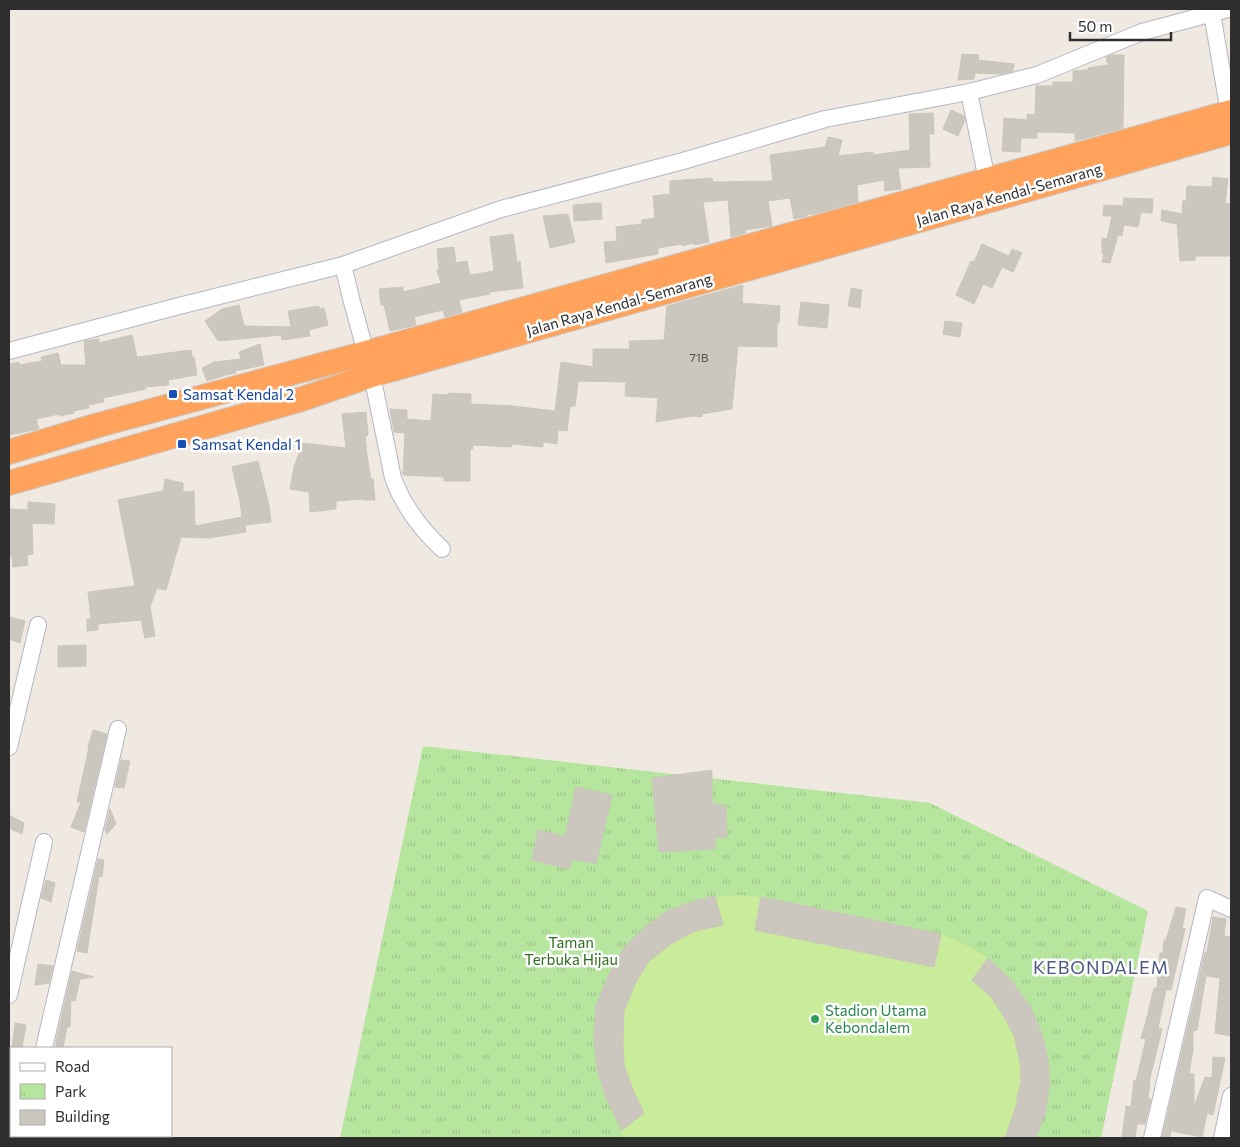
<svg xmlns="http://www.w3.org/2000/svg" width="1240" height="1147" viewBox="0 0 1240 1147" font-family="Commissioner,sans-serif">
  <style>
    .park { fill: url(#park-tufts) }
    .pitch { fill: #c9ec9a }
    .building { fill: #cbc7bf; stroke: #cbc5ba }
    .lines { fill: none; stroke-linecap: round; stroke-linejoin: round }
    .minor-casing { stroke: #b4b7c1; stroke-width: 18 }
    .highway-casing { stroke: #c9c9c9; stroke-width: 26 }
    .minor { stroke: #fff; stroke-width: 16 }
    .highway { stroke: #ffa35c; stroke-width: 24 }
    .transit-dot { fill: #1a4fb4; stroke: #fff; stroke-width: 2 }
    .leisure-dot { fill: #2e9e5b; stroke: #fff; stroke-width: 2 }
    .labels { text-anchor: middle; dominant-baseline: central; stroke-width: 5; stroke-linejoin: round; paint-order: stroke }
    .number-label { font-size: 12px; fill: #555452 }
    .street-label { font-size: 15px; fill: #2e2e2e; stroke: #fff }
    .transit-label { font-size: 15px; fill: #164399; stroke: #fff; text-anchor: start }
    .park-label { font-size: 15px; fill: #2c6e1b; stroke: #fff }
    .leisure-label { font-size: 15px; fill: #27864d; stroke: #fff; text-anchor: start }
    .quarter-label { font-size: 18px; letter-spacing: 1px; fill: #4d5680; stroke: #fff }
  </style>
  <defs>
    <pattern id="park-tufts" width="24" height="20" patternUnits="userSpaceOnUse" patternTransform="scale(1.25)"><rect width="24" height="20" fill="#b6e59e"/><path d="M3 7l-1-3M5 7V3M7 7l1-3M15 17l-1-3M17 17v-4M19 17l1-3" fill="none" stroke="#9dc588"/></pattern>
  </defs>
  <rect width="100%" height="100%" fill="#efe9e1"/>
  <path class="park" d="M423 746 930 803 1148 911 1101 1138H340Z"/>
  <path class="pitch" d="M739 895 761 897 941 934C957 941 975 948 989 959 1024 988 1055 1039 1049 1086 1047 1104 1042 1121 1036 1138H620L622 1130 609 974C621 959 633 938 647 926 672 902 707 897 739 895Z"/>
  <path class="building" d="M962 54 979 55 978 60 1014 64 1013 71 1001 74 975 73 974 79 958 80Z
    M1112 55H1124L1123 128 1075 141V133L1037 132V138H1021L1020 152 1002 151 1004 118 1027 120V114L1035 115 1036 86H1053V82H1073V71L1088 70V68L1108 65 1106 57Z
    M951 110 964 116 965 120 958 136 943 129Z
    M933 113 934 134H929L930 167 898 168 901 189 885 191 884 180 857 185 858 202 814 214H807V216L794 219 790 198 768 201 772 226 745 230V233L731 237 728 200 703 202 709 242 694 245V243L682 246V244L658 248V254L606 263 604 242 617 241 616 227 642 224V220L655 218 653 196 670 194V181L712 178 713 182 773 181 770 155 825 147 828 137 842 140 838 156 873 152V155L910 150 909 114Z
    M1213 177 1228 179 1225 203 1231 204V256H1195V260L1180 261 1177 224 1161 221 1162 210 1182 214 1183 201H1186L1187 186 1212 187Z
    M1124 198 1153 199 1152 213 1141 212 1138 227 1124 225 1122 236 1118 235 1110 263 1102 262 1104 254 1102 253V238L1107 239 1112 216H1103L1104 205 1123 206Z
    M601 203 602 219 574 221 573 205Z
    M568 214 575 242 550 248 543 216Z
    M513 234 517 262 520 261 523 288 489 292 490 294 459 300 462 312 445 317 443 310 414 317 416 325 390 331 384 305H381L379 289 403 287V292L441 283 437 270 439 269 437 249 454 247 456 263 467 261 470 275 494 271 490 237Z
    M982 244 1009 256 1012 249 1022 253 1013 272 1002 267 992 288 983 284 974 304 956 295 971 261 974 262Z
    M743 285 742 303 780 306 779 323H777V347L738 346 732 409 702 414V417L693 416 656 422 658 398 625 396 626 382 578 381 575 406H570L567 431 558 430 557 444 543 442V447L512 444 511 447 473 445V449H470V481H444V477L403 475 405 433 394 432 390 409 407 410V419L431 421 433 394 448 395V393L471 394V404L513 406 555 411 561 362 593 367V349H630L629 341 664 340 667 306Z
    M851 288 862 290 860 308 848 306Z
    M801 302 829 305 827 328 798 325Z
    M239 305 244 326 291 327 288 311 319 306V310L324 308 328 325 309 330 310 336 282 340 281 335 218 341 205 321 222 309Z
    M945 321 962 323 960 337 943 334Z
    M132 335 137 357 191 350 192 357H194L197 375 168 380 169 385 145 387 146 389 103 398 104 402 88 405 89 408 73 411 74 413 60 416 59 414 36 419 39 429 9 435V364L19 362V365L42 361 41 357 58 353 61 365H86L84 341 99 339V343Z
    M260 344 264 365 235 371 236 373 226 375 207 381 202 368 214 362 241 359 239 352Z
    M366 412 368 435 365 436 367 455 371 479H373L375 500H363V499L336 501V509L310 512 309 492 290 489 294 467 303 443 346 448 342 414Z
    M258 461 269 505 271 522 245 525 246 532 209 538 181 537 166 590 157 588 150 607 155 636 145 638 141 620 98 624V630L87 631V619H91L88 592 135 586 118 500 163 491 165 479 183 483V492L194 491 195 526 242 517 240 501 232 467Z
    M28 502 55 504 54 524 32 523 33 554 27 555 28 565 13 567 12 556H9V509L28 510Z
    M9 617 25 621 20 643 9 639Z
    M86 645V666L58 667V646Z
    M93 730 107 734 84 832 71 827 81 802H77L89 747H88Z
    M121 760 130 761 124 788 115 787Z
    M712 770V803L726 806 727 838 715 837V849L659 852 652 778Z
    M576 787 612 795 596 864 572 859 569 869 532 860 538 830 565 836Z
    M110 809 116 824 107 834 105 830Z
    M9 815 24 823 22 834 9 828Z
    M98 859 104 860 102 877 99 876 87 953 77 951Z
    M46 880 55 883 51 902 41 898Z
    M715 896 723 925 695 931 671 944 648 962 635 984 624 1011 623 1041 624 1065 634 1092 644 1113 622 1130 607 1100 597 1069 594 1040 596 1005 609 974 625 946 646 926 667 911 691 902Z
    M761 897 941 934 934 967 755 930Z
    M1176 907 1186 909 1182 928 1185 929 1171 990 1159 989 1166 990 1158 1028 1162 1029 1149 1082H1150L1148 1098 1151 1099 1145 1124H1137L1135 1138 1122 1137 1126 1106 1131 1107 1134 1080 1136 1081 1146 1039 1141 1038 1145 1025 1154 988H1157L1160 953H1163L1164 940H1166Z
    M1213 917 1226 919 1224 936 1231 937V1036L1215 1033 1220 978 1206 976 1197 1030 1193 1031V1050L1189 1073 1194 1074V1106L1205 1077 1212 1078 1213 1057 1225 1058 1213 1115 1207 1113 1202 1137 1171 1131 1170 1138H1162L1205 952H1207Z
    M988 958 1011 980 1030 1006 1041 1031 1048 1058 1050 1084 1045 1114 1036 1138H1005L1018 1100H1016L1021 1083 1020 1062 1014 1036 1005 1018 991 997 972 980Z
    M38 964 53 966 49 983 35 985Z
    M72 971 94 977 80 979 75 1001 71 1000 70 1027H67L63 1048H56V1041Z
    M15 1023 26 1025 22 1048H12Z"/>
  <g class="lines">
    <defs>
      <path id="minor" d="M1212 13 1229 113
        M969 92 987 180
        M343 265 352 302 372 375 393 478C403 506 421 529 442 549
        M9 351 175 307 343 265 501 209 683 161 825 119 969 92 1037 75 1142 32 1228 9
        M9 747 38 625
        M9 995 44 842
        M44 1048 118 729
        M23 1138V1136
        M1152 1138 1207 898 1231 909
        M1222 1138 1231 1096"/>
      <path id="highway" d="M9 452 95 426 366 353 1231 112
        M9 483 302 399 372 375 1231 132"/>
    </defs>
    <use href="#minor" class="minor-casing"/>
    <use href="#highway" class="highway-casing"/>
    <use href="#minor" class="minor"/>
    <use href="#highway" class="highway"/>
  </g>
  <g class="transit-dot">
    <rect x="168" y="389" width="10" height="10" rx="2.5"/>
    <rect x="177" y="439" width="10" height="10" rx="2.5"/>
  </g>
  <circle class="leisure-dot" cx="815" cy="1019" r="5"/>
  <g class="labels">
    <g class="number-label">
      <text x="699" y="357">71B</text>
    </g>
    <g class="street-label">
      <text transform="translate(1009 194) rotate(-16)">Jalan Raya Kendal-Semarang</text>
      <text transform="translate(619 304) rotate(-16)">Jalan Raya Kendal-Semarang</text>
    </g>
    <g class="transit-label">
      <text x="183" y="394">Samsat Kendal 2</text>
      <text x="192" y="444">Samsat Kendal 1</text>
    </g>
    <g class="park-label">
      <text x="571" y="942">Taman<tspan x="571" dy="17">Terbuka Hijau</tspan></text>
    </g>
    <g class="leisure-label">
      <text x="825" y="1010">Stadion Utama<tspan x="825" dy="17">Kebondalem</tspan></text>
    </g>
    <g class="quarter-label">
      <text x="1101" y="967">KEBONDALEM</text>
    </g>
  </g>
  <rect width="1240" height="1147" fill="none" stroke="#2e2e2e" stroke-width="20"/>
  <rect x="10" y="1047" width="162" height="90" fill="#ffffff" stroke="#ababab"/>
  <rect x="20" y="1063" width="25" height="8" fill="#ffffff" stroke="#ababab"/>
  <text x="55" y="1072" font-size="15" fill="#2e2e2e">Road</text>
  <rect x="20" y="1084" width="25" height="15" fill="url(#park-tufts)" stroke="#ababab"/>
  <text x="55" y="1097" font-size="15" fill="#2e2e2e">Park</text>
  <rect x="20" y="1110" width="25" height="15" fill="#cbc7bf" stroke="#ababab"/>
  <text x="55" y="1122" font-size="15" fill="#2e2e2e">Building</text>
  <path d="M1070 32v8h101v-8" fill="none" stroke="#2e2e2e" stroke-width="2.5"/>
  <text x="1078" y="32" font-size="15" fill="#2e2e2e" stroke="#ffffff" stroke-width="4" paint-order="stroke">50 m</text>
</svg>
